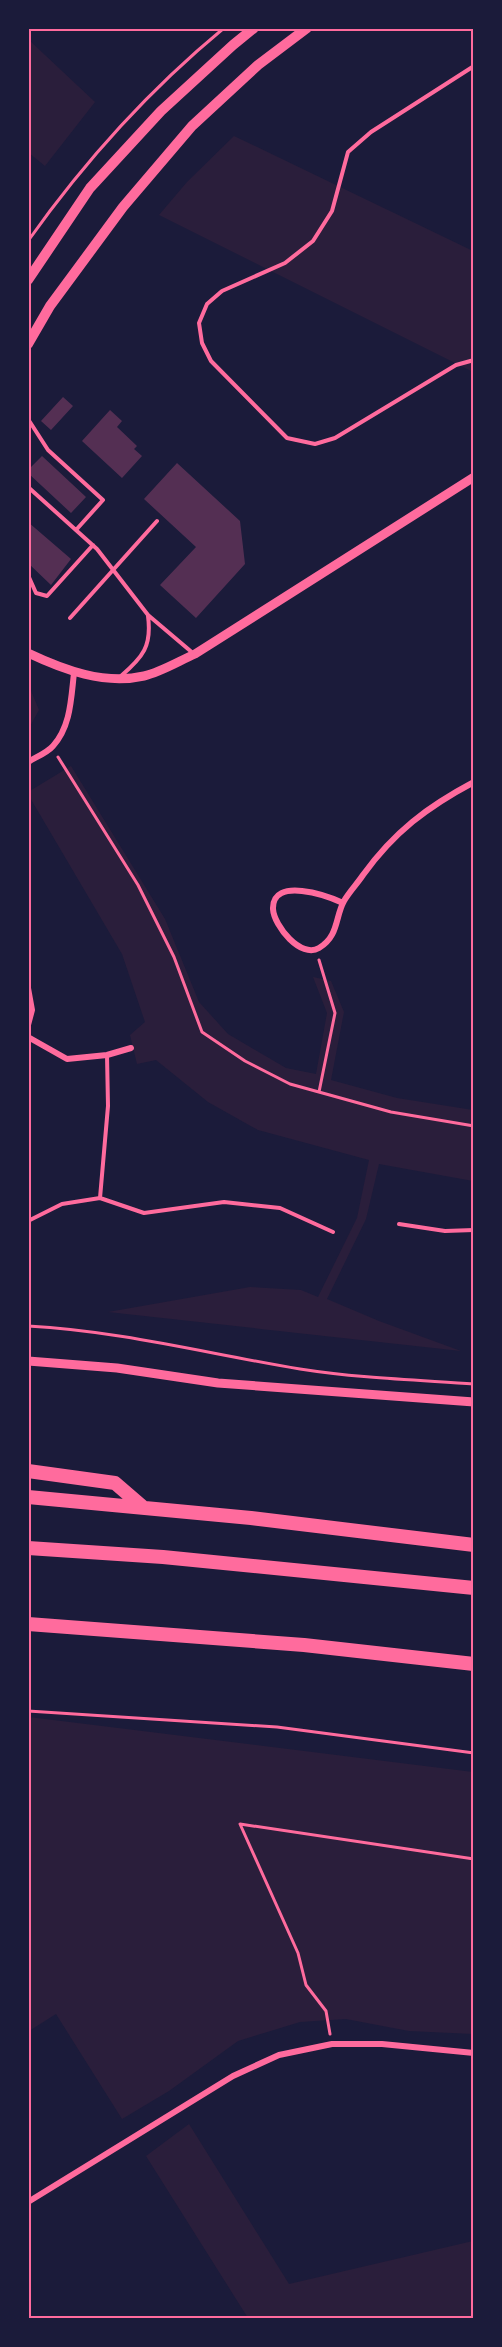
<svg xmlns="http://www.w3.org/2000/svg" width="502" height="2347" viewBox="0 0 502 2347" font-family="Ubuntu,sans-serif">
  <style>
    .green { fill: #2a1e3b }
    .building { fill: #542f53 }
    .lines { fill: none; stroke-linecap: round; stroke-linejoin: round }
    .path { stroke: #ff6b9d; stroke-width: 3 }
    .service { stroke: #ff6b9d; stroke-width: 4 }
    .minor { stroke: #ff6b9d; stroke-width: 6 }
    .tertiary { stroke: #ff6b9d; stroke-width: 9 }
    .secondary { stroke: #ff6b9d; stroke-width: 10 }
    .motorway { stroke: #ff6b9d; stroke-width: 14 }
    .neatline { fill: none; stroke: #ff6b9d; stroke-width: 2 }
  </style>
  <rect width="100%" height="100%" fill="#1b1b3a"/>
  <path class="green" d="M29 40 95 102 45 166 29 153Z
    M234 136 473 251V372L159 215 187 182Z
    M29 686 39 710 29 728Z
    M71 766 165 919 199 1002 228 1034 286 1068 316 1074 327 1013 313 977 331 981 344 1012 331 1080 397 1098 473 1110V1181L379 1164 366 1219 327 1299 379 1321 461 1351 108 1312 250 1287 301 1290 318 1297 357 1218 369 1160 258 1130 208 1102 156 1060 137 1064 130 1035 145 1022 122 954 29 796 28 792Z
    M29 1717 473 1772V2034L409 2031 346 2019 300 2022 238 2041 169 2091 122 2119 56 2014 29 2031Z
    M189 2124 289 2284 473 2241V2318H248L146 2156Z"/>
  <path class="building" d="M63 397 73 406 51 430 41 421Z
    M110 410 122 421 117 427 137 446 134 449 142 456 122 478 82 441Z
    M42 456 86 497 71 513 28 473V470Z
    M177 463 240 521 245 564 196 618 160 585 196 547 144 499Z
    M28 522 71 559 51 585 28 563Z"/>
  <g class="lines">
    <path class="path" d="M28 241C84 162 149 90 224 28
      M58 757 138 885 174 957 202 1032 245 1061 290 1084 391 1112 474 1126
      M319 960 335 1013 319 1092
      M28 1326C121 1331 209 1354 300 1369 357 1378 416 1380 474 1384
      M28 1711 277 1727 474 1753
      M330 2034 326 2011 306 1985 298 1953 240 1824 474 1859"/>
    <path class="service" d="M474 66 371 132 348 152 332 211 313 241 285 263 222 291 207 304 199 323 202 343 211 361 287 438 315 444 335 438 456 365 474 360
      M28 419 48 450 103 500 76 530
      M28 487 97 549 148 615 194 654
      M28 575 36 593 47 596 93 545
      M70 618 157 521
      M121 676C143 657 152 646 148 616
      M107 1055 108 1106 100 1198 144 1213 224 1202 280 1208 333 1232
      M28 1221 62 1204 100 1198
      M399 1224 445 1231 474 1230"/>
    <path class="minor" d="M28 762C36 757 47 753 53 746 71 726 71 698 74 673
      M343 903C328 896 272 876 273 909 274 926 301 959 319 948 339 936 335 917 344 901 349 892 357 884 363 875 394 832 427 807 474 782
      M28 988 32 1010 28 1025
      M28 1037 67 1059 107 1055 131 1048
      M28 2202 233 2076 279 2055 332 2044H382L474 2053"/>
    <path class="tertiary" d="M28 653C64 670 104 685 144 676 161 672 179 661 195 654L474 477
      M28 1361 117 1368 218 1383 474 1402"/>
    <path class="secondary" d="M28 280 90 188 161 111 233 45 254 28
      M28 344 50 306 123 207 192 126 258 65 307 28"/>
    <path class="motorway" d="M28 1471 115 1483 144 1508
      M28 1497 251 1518 474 1545
      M28 1548 163 1557 474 1588
      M28 1624 304 1645 474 1664"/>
  </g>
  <rect width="502" height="2347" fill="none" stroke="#1b1b3a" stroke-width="60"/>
  <rect x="30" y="30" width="442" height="2287" class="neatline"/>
</svg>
